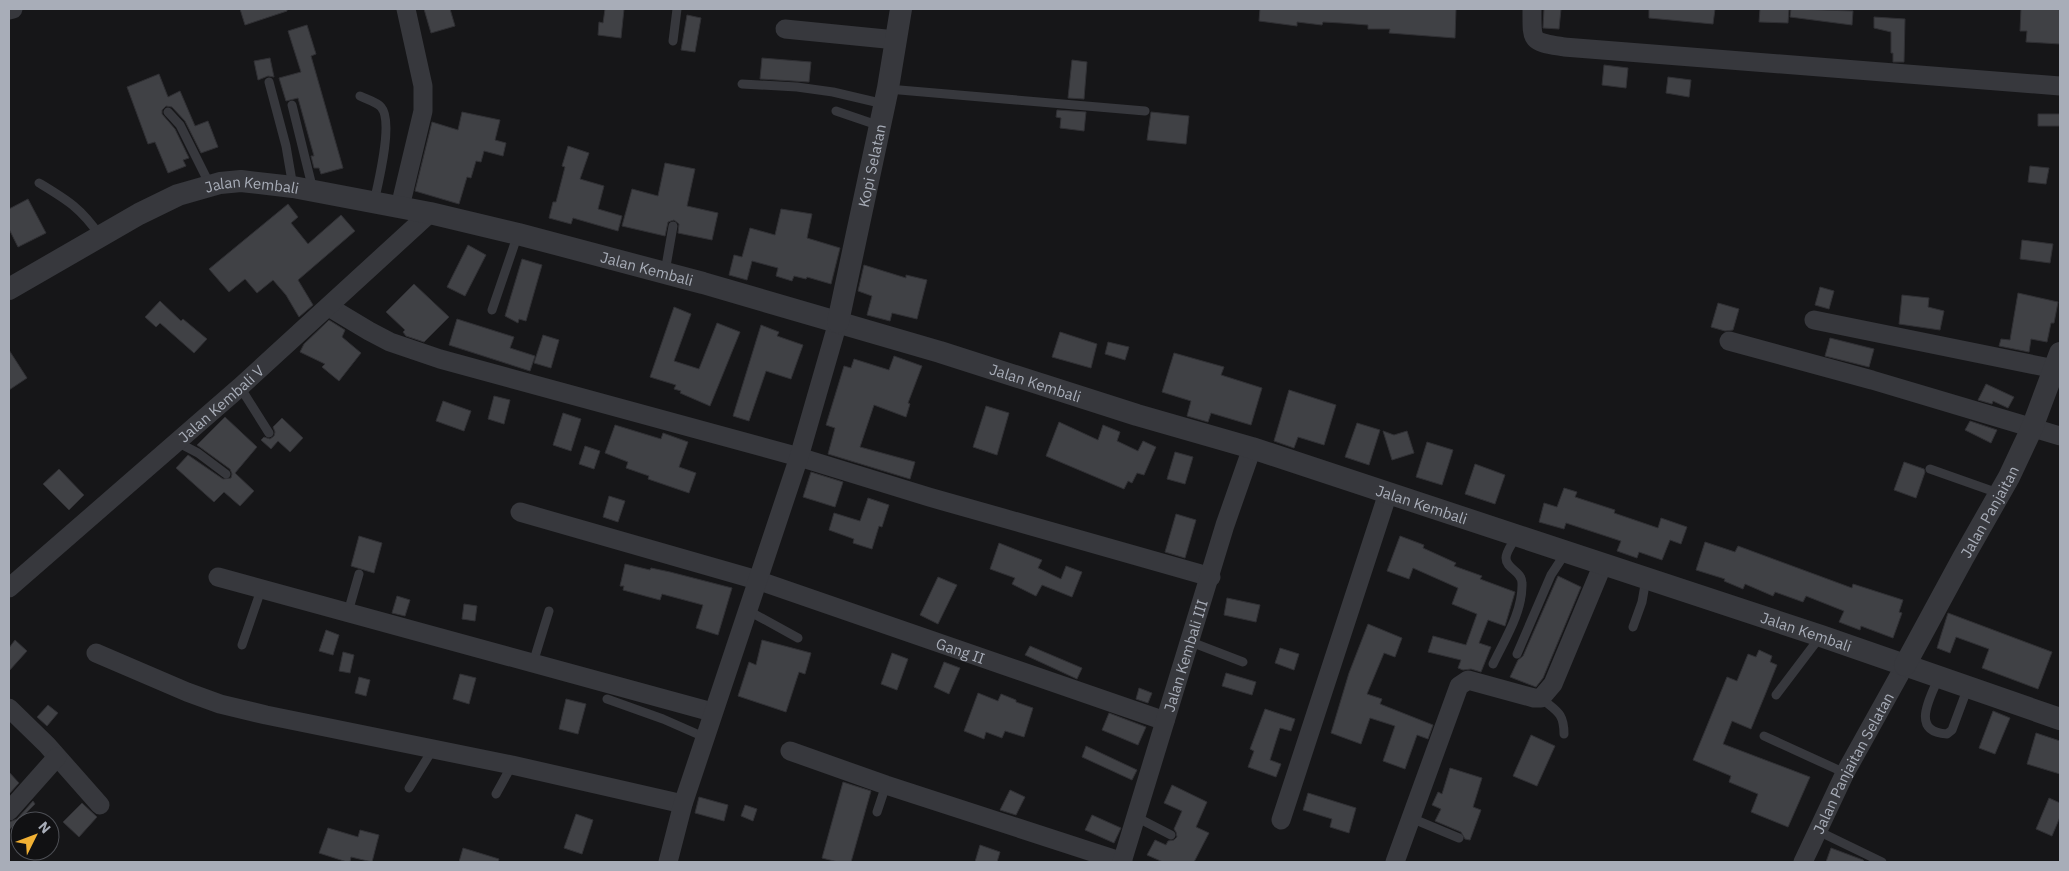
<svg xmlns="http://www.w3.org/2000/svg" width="2069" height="871" viewBox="0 0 2069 871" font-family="'IBM Plex Sans',sans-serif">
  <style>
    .building { fill: #404145; stroke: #303034 }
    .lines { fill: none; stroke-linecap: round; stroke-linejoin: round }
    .service { stroke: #37383d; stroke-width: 9 }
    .minor { stroke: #37383d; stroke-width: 19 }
    .tertiary { stroke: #37383d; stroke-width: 22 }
    .labels { text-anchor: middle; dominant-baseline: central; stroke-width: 5; stroke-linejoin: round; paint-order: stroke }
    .street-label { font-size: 15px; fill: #a8adb8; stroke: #111113 }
  </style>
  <rect width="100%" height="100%" fill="#161618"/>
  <path class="building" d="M240 9H287V11L245 25Z
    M424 9H450L455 26 431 33Z
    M605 9H624L621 38 598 35 599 22 603 23Z
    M1260 9H1456L1455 38 1389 33 1390 29H1368V25L1341 23 1323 22 1322 25 1297 22V26L1259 21Z
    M1544 9H1561L1559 29 1543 28Z
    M1649 9H1715L1713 24 1649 18Z
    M1760 9H1789L1788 23 1759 22Z
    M1791 9 1853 11 1852 25 1790 17Z
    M2021 9H2060V44L2026 42 2027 31H2020Z
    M687 15 701 18 695 52 681 50Z
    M1874 17 1905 19 1904 62H1893V53H1891V32L1874 28Z
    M307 25 316 54 311 56 343 168 321 174 319 168H314L311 156H314L298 98 286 101 279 78 301 72 288 31Z
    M270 58 274 77 268 76 258 80 254 61Z
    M762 58 811 62 809 82 760 79Z
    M1072 60 1087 62 1084 99 1068 98Z
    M1604 65 1628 68 1626 88 1602 85Z
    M159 74 168 97 180 91 195 126 208 121 218 147 201 153 185 121 172 107 166 106 162 110V114L175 129 189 158 183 160 186 166 168 173 155 142 148 144 127 87Z
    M1668 77 1691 80 1689 97 1666 93Z
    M1057 110 1086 112 1084 131 1060 128 1061 118 1056 117Z
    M462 112 500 120 495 140 506 143 503 156 484 151 481 162 476 161 471 178 467 177 459 204 415 191 432 122 458 130Z
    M1151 112 1189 116 1186 144 1147 140Z
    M2038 114H2060V126H2038Z
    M568 146 589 153 580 179 604 186 598 209 622 216 618 231 573 218 571 224 549 218 553 202H556L565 167 562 166Z
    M665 163 695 169 687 206 718 213 712 240 678 233 679 224 674 220 668 222 665 236 622 226 632 189 658 196Z
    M2030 166 2049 168 2046 184 2028 182Z
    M28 199 46 233 18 247 9 229V209Z
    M288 204 298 217 291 223 308 244 341 215 355 231 298 280 313 305 299 317 286 295 273 280 257 293 245 279 229 292 209 269Z
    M781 209 812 214 807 238 840 248 831 284 807 277 806 279 794 276 792 281 776 276 778 268 752 261 747 280 729 275 734 255 742 257 750 228 775 235Z
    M2022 240 2053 244 2050 263 2020 259Z
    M468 245 486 255 465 296 447 287Z
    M522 259 542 265 526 321 519 319 518 323 505 316Z
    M864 265 906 278V275L927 280 917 319 892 313 890 321 867 315 872 296 858 291Z
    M414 284 449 317 424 342 406 336 403 332 405 330 386 312Z
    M1820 287 1834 291 1829 309 1815 305Z
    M2018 293 2058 302 2054 323H2051L2047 342 2031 339 2029 352 1999 346 2001 339 2010 340Z
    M1902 295 1929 298 1928 307 1944 311 1940 330 1899 324Z
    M160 301 181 321 183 319 207 339 194 353 160 323 156 327 145 317Z
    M1718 303 1739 309 1733 330 1725 331 1711 327Z
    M674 307 691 314 674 361 699 369 717 323 740 332 710 406 680 393 681 391 674 389 676 385 650 377Z
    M457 319 514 337 510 348 535 356 530 371 449 345Z
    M329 320 345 330 342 337 361 353 339 381 322 367 325 364 300 352 304 344Z
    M761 325 779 332 777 336 803 345 791 379 766 371 749 421 733 416Z
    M1060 332 1097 344 1091 368 1052 357Z
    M543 335 559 340 551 368 534 363Z
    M1830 338 1874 349 1869 367 1825 356Z
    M1108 342 1129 347 1125 360 1105 354Z
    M9 350 27 378 9 390Z
    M1174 353 1224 367 1221 375 1262 388 1251 425 1211 413 1208 422 1187 416 1191 401 1162 392Z
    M894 356 922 366 908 403 910 404 906 417 874 405 860 447 915 462 910 479 828 454 835 428 826 425 844 366 851 368 854 359 889 370Z
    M1986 384 2014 397 2008 408 1993 401 1992 404 1978 400Z
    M1289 390 1336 405 1324 445 1298 437 1294 448 1274 441Z
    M494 396 510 400 504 424 488 419Z
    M443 401 471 411 464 431 436 421Z
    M986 406 1009 413 997 455 973 447Z
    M563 413 581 419 571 451 553 445Z
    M225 417 257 447 235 473 254 491 240 506 224 492 214 502 176 468 188 455 223 479 231 478 232 474 230 469 197 445Z
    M282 418 303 438 290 452 278 441 271 449 261 440 264 437 270 439 274 436 275 432 273 427Z
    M1970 421 1997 430 1991 443 1965 430Z
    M1059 422 1098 440 1103 425 1120 432 1117 441 1138 451 1143 441 1156 447 1144 475 1137 473 1132 483 1128 481 1124 489 1046 456Z
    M1357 423 1380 430 1369 465 1345 457Z
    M615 425 661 439 663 433 688 442 679 467 696 473 689 493 648 479 649 476 626 468 628 462 605 453Z
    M1383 431 1394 435 1407 431 1414 453 1392 460Z
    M1427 442 1453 450 1442 485 1416 477Z
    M585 446 600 451 594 469 579 464Z
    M1175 452 1193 457 1185 484 1167 479Z
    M1904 462 1924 469 1925 472 1916 498 1894 490Z
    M1475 464 1505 475 1495 504 1465 494Z
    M59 469 84 495 69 510 43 484Z
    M811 472 843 482 835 507 803 497Z
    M1564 488 1577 492 1575 497 1615 510 1614 513 1658 528 1661 518 1687 527 1681 544 1670 540 1662 560 1639 552 1637 558 1617 551 1621 541 1566 523 1564 529 1539 522 1544 503 1557 507Z
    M609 496 625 501 618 522 603 517Z
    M868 498 889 505 882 527 879 526 872 549 853 543 854 539 829 530 834 513 860 521Z
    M1176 514 1196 520 1185 558 1165 552Z
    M359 536 382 543 374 573 351 566Z
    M1400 536 1424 545 1423 548 1456 563 1454 566 1482 576 1480 579 1515 592 1505 626 1488 620 1479 643 1491 647 1481 672 1471 669 1463 670 1458 668 1461 660 1428 652 1433 636 1466 645 1477 614 1452 604 1458 588 1413 568 1409 579 1387 571Z
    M1705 542 1735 552 1738 546 1852 588 1853 584 1903 600 1899 612 1902 613 1893 638 1861 626 1860 630 1839 622 1844 611 1806 596 1803 602 1775 592 1773 596 1745 584 1743 589 1724 581 1725 579 1696 570Z
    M999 543 1042 560 1038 568 1061 579 1066 566 1082 572 1072 597 1042 585 1036 596 1012 584 1015 578 990 569Z
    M625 564 650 570 651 568 670 572 732 588 718 635 696 628 703 605 662 594 660 600 623 590 624 586H620Z
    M1558 576 1581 587 1543 678 1536 687 1510 677 1518 660 1523 656Z
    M938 577 957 585 938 624 920 615Z
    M397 596 410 600 405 616 392 613Z
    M1227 598 1260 605 1256 622 1224 615Z
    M464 604 477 606 475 621 462 619Z
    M1948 613 2052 652 2038 689 1982 668 1989 649 1956 637 1950 653 1937 648Z
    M1368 624 1402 638 1395 657 1384 653 1367 694 1382 699 1380 704 1433 725 1428 739 1417 735 1405 769 1383 761 1395 726 1370 718 1361 744 1331 733 1349 673Z
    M326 630 339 635 333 655 319 651Z
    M15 640 27 651 9 671V648Z
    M762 640 811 653 805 674 799 672 786 712 738 696 749 662 756 665Z
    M1030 646 1082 668 1077 679 1025 655Z
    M1280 648 1299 654 1294 670 1275 663Z
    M1759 650 1772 656 1770 662 1777 665 1765 695 1751 729 1732 721 1723 744 1810 777 1788 827 1751 812 1758 794 1729 782 1731 776 1693 760 1727 677 1737 681 1748 654 1756 657Z
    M343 652 354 655 350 673 339 671Z
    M892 653 908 659 897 690 881 684Z
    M944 662 960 668 949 694 934 687Z
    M1226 673 1256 682 1252 695 1222 686Z
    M460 674 476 678 469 704 453 699Z
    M359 677 370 680 366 696 355 693Z
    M1139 688 1152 693 1148 703 1136 699Z
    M978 693 998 701 1001 694 1016 700V702L1033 708 1024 737 1005 731 1002 738 986 732 984 739 964 731Z
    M566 699 586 704 578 734 559 729Z
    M48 705 58 713 47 726 37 717Z
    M1265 709 1295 719 1291 731 1280 728 1270 760 1281 764 1276 777 1248 767 1254 751 1250 749Z
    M1993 711 2010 718 1995 754 1979 748Z
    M1109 713 1146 727 1138 745 1102 730Z
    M2036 733 2060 741V774L2027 764Z
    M1531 735 1555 746 1537 786 1513 776Z
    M1086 746 1137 770 1132 780 1082 757Z
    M1450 768 1482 778 1473 807 1481 810 1470 840 1465 839 1461 832 1435 821 1441 809 1432 805 1438 792 1442 794Z
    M9 772 19 783 9 794Z
    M843 782 871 791 851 862H838L822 858Z
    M1172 785 1207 802 1196 827 1209 833 1194 862H1163L1147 855 1155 840 1166 845 1168 841 1174 840 1177 837 1176 832 1174 829 1182 811 1164 803Z
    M1010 790 1025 797 1016 815 1000 810Z
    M1308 793 1356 808 1349 833 1330 827 1332 819 1303 810Z
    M699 797 728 805 724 821 695 813Z
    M2049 798 2060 803V817L2052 836 2036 829Z
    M33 801 35 804 9 830V822L17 819Z
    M82 803 97 817 79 837 63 822Z
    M745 805 757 809 753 821 741 816Z
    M576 814 593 820 582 854 564 848Z
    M1092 815 1121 828 1114 843 1085 830Z
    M328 828 358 837 360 830 379 835 372 862 351 857 350 862H347L319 853Z
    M980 845 1000 852 997 862H975Z
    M463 848 499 859 498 862H459Z
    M1831 848 1863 860 1865 862H1826Z"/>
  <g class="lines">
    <path class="service" d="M673 41 677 9
      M269 82 286 146 293 187
      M742 84 797 87 833 92 884 104
      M888 89 1145 111
      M360 96C366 99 377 102 381 107 394 121 378 184 374 202
      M292 105 313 190
      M836 111 880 126
      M168 112 180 125 210 185
      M39 183C67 200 81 208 100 236
      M665 272 673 226
      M492 310 518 234
      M240 387 269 433
      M177 442 198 453 226 474
      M1930 469 1998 493
      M747 610 798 638
      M348 612 359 574
      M1633 627 1642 602 1646 579
      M1191 642 1243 662
      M242 645 261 590
      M1517 654 1551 575 1566 552
      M533 663 549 611
      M1493 664C1505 639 1523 611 1522 583 1522 571 1506 569 1506 558 1506 551 1513 543 1516 537
      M1939 677C1931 696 1909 732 1947 734L1952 730 1968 687
      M1776 695 1820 637
      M1541 698C1556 711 1564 712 1564 734
      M607 699 663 719 704 737
      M1764 736 1845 773
      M409 788 433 749
      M496 794 512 765
      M877 812 886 785
      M1136 817 1171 835
      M1411 818 1459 838
      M1818 831 1882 862"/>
    <g class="minor">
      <path d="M1532 9C1532 43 1530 41 1564 47L2060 86"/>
      <path d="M9 10 13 9"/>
      <path d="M785 29 896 40"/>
      <path d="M400 207 423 111V86L406 9"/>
      <path d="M329 307 369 331 390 342 440 359 799 457 929 497 1211 577"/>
      <path d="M1814 320 2055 369"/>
      <path d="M1729 341 1872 380 2060 436"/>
      <path id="s1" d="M520 512 757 580 1165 721"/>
      <path d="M218 577 712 712"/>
      <path id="s2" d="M9 588 240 387 430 213"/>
      <path d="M96 653 187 692 220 704 266 715 512 765 683 804"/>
      <path d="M9 708 47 745 100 805"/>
      <path d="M790 751 886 785 1123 862"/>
      <path d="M9 811 57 757"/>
      <path d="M1281 820 1388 493"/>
      <path d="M668 862 683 804 799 457 838 322"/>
      <path id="s3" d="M1122 862 1225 525 1252 448"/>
      <path d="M1395 862 1459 686 1468 680 1534 698H1541L1553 684 1603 564"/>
      <path id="s4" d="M1803 862 1845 773 1905 665"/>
    </g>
    <g class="tertiary">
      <path id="s5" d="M9 289 139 214 178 195 220 183 241 181 293 187 430 213 518 234 703 283 940 352 1137 415 1252 448 1821 636 2060 719"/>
      <path id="s6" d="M838 322 888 88 901 9"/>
      <path id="s7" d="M1905 665 1963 558 2009 477 2032 428 2060 353"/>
    </g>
  </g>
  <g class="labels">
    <g class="street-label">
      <text stroke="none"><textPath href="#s6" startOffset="160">Kopi Selatan</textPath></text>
      <text stroke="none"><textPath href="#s5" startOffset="269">Jalan Kembali</textPath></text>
      <text stroke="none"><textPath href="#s5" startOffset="674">Jalan Kembali</textPath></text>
      <text stroke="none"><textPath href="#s5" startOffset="1079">Jalan Kembali</textPath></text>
      <text stroke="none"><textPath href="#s2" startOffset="281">Jalan Kembali V</textPath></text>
      <text stroke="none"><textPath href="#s5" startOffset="1484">Jalan Kembali</textPath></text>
      <text stroke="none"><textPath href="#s7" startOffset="175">Jalan Panjaitan</textPath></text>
      <text stroke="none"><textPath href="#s5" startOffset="1889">Jalan Kembali</textPath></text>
      <text stroke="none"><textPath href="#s1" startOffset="462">Gang II</textPath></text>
      <text stroke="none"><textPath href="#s3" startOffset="216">Jalan Kembali III</textPath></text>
      <text stroke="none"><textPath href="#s4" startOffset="111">Jalan Panjaitan Selatan</textPath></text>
    </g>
  </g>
  <rect width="2069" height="871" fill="none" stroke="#a8adb8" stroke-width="20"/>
  <g transform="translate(35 836) rotate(48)"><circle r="24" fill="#111113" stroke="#4d4f55"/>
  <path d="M0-4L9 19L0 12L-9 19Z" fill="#f2b134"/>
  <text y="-8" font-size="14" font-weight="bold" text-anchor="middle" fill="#a8adb8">N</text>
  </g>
</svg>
